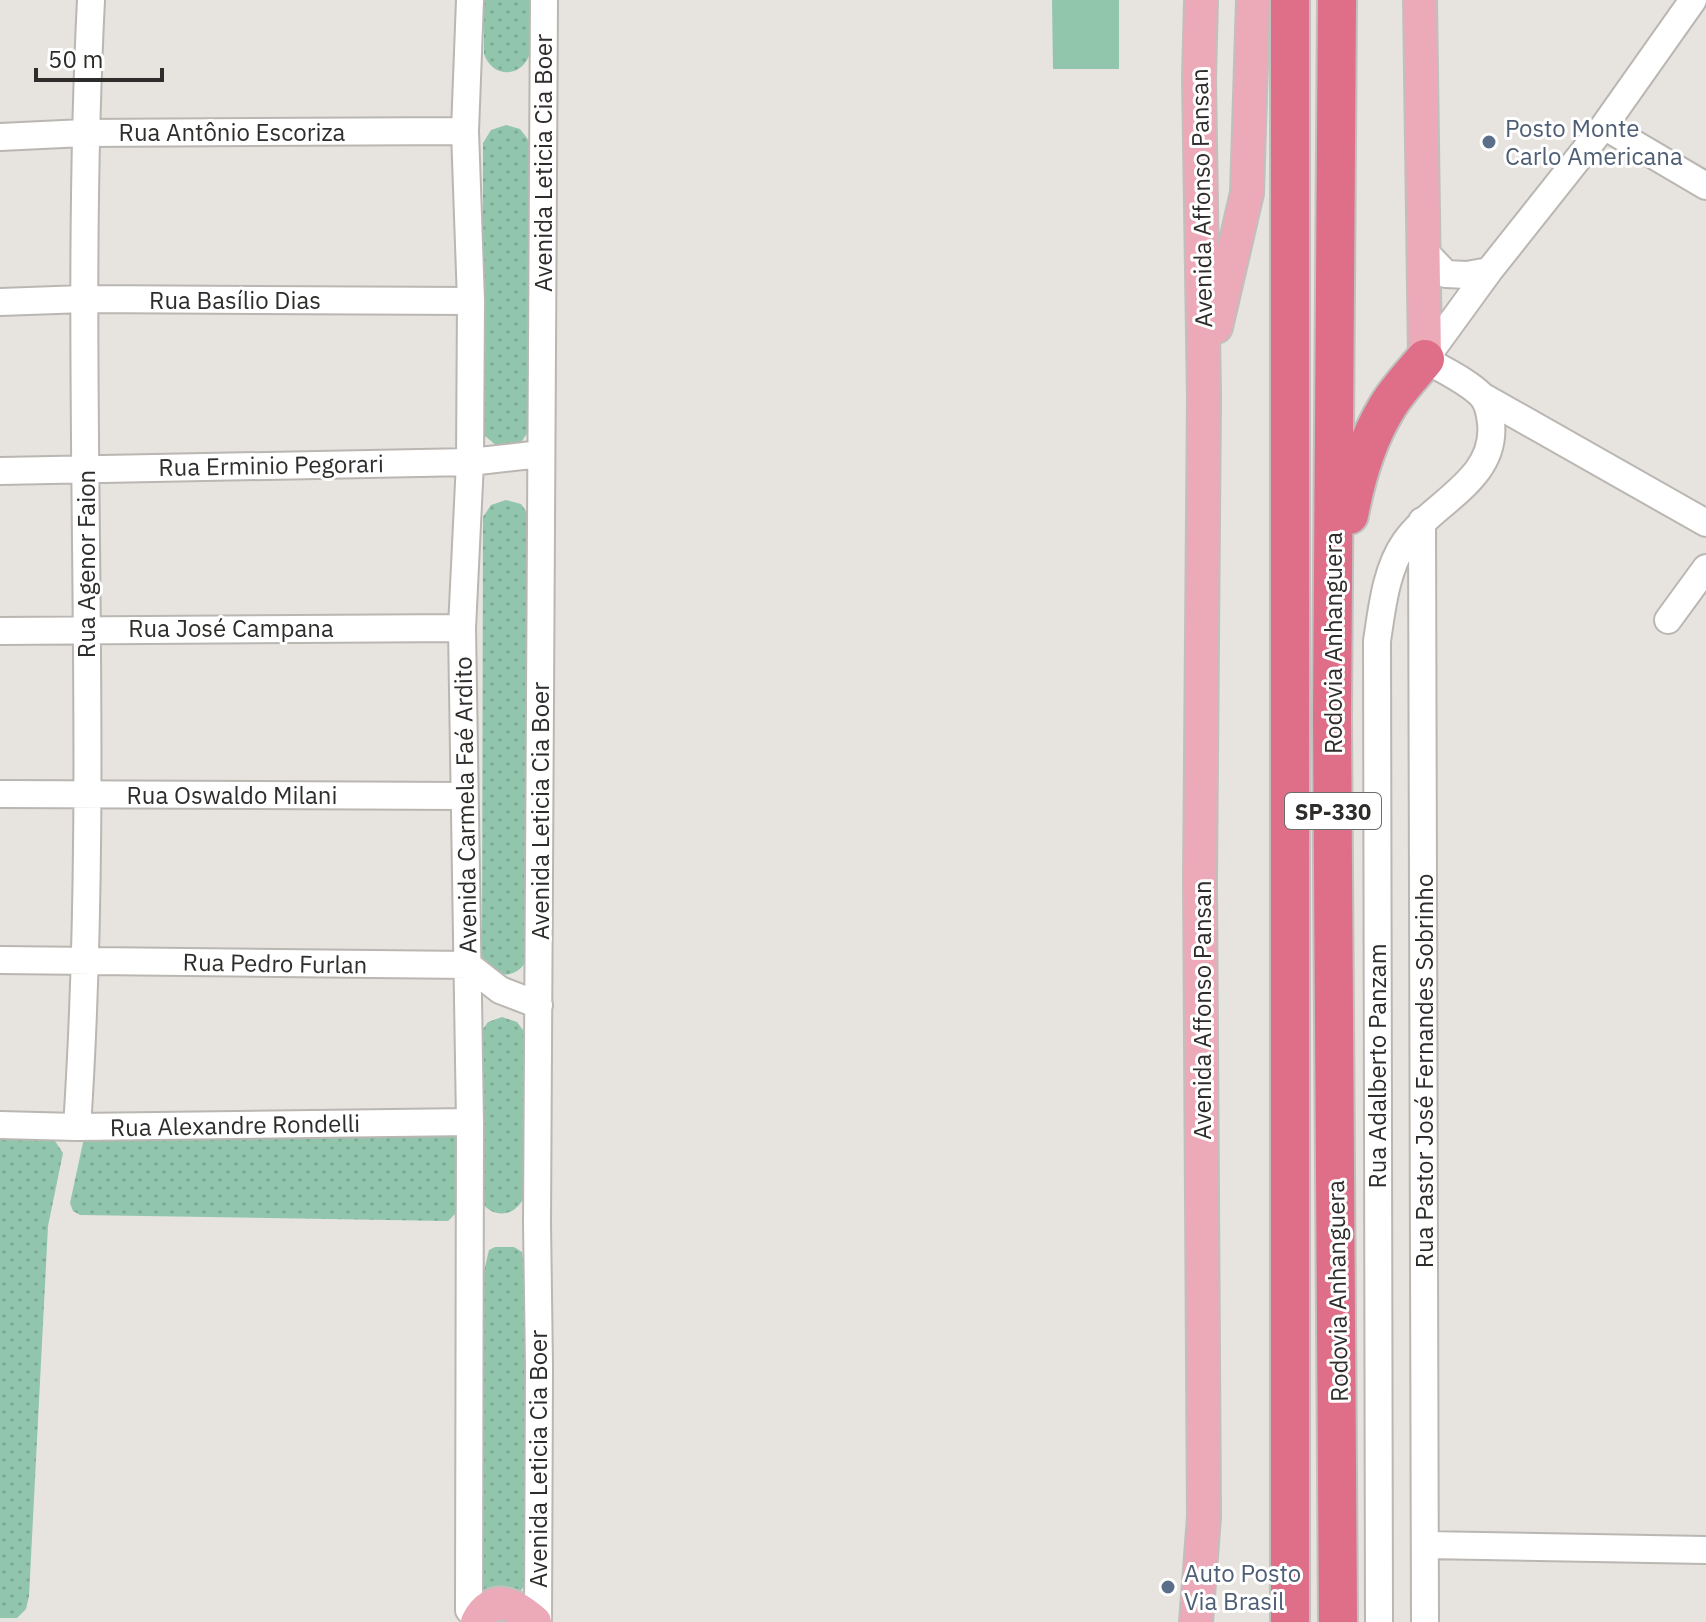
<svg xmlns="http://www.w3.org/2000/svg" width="1706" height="1622" viewBox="0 0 1706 1622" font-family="'IBM Plex Sans',sans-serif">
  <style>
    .grass { fill: url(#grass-dots) }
    .pitch { fill: #91c6ac }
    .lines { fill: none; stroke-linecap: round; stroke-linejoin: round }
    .minor-casing { stroke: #bab6b2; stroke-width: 30 }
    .major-casing { stroke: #c0c0bf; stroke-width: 36 }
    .highway-casing { stroke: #c0c0bf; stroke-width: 42 }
    .minor { stroke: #fff; stroke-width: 26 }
    .major { stroke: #eca9b8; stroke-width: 32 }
    .highway { stroke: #df6f88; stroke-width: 38 }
    .service-dot { fill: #5c6f8a; stroke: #fff; stroke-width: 3 }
    .labels { text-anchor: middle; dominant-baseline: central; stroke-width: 6; stroke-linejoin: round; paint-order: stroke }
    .shield { fill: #fff; stroke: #6d6c6b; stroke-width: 2 }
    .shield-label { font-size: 22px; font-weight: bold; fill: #2e2d2b }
    .service-label { font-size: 24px; fill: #4e5e75; stroke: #fff; text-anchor: start }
    .street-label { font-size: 24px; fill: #2e2d2b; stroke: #fff }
  </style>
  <defs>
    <pattern id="grass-dots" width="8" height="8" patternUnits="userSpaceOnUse" patternTransform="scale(2)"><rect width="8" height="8" fill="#91c6ac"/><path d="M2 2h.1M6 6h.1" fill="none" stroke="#7daa94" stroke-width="1.8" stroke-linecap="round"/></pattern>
  </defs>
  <rect width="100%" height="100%" fill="#e7e3de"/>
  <path class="grass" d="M484 0H529V56C519 79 492 77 484 54Z
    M506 125 520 129 530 142 528 432 520 444 497 446 485 436 483 429V143L491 130Z
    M506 500 521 504 530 517 527 959C517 981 490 979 482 956L483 517 491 505Z
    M502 1017 517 1022 526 1034 524 1197C515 1217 494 1219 481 1202L479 1035 488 1022Z
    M0 1134 53 1138 63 1153 48 1226 29 1596 26 1609 17 1618H0Z
    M458 1134 459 1210 448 1221 80 1215 73 1211 70 1203 84 1138Z
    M495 1247H514L522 1252 526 1278 525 1585 516 1597 487 1596 480 1582 484 1271 489 1250Z"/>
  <path class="pitch" d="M1052 0H1119V69H1053Z"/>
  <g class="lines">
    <defs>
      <path id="minor" d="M1604 126 1706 186
        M0 137 84 133 465 131
        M1424 251 1446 274 1467 275 1489 271
        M0 302 84 299 471 301
        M1482 396 1706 523
        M0 471 470 462 541 454
        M1422 521 1425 1622
        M1668 620 1706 568
        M0 631 462 628
        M0 794 463 796
        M0 960 468 965 500 990 539 1005
        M0 1125 77 1127 470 1122
        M77 1127C102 752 72 375 91 0
        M1425 1545 1706 1550
        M469 1610 470 1122 462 628 470 462 471 301 465 131 470 0
        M538 1622 539 1366 537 1223 544 0
        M1379 1622 1377 641C1382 608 1386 569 1405 542 1433 502 1497 480 1491 423 1490 413 1488 402 1481 395 1466 380 1442 370 1425 359L1489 271 1604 126 1693 0"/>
      <path id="major" d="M1420 0 1425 359
        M1216 327 1247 193 1253 0
        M477 1622C493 1591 516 1605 535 1622
        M1196 1622 1204 1517 1200 880 1204 397 1199 78 1201 0"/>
      <path id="highway" d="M1337 0 1332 717 1338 1622
        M1349 515C1356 477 1366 442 1386 409 1396 391 1412 375 1425 359
        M1290 1622V0"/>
    </defs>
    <use href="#minor" class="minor-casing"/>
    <use href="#major" class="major-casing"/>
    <use href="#highway" class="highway-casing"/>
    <use href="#minor" class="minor"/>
    <use href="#major" class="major"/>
    <use href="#highway" class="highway"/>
  </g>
  <g class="service-dot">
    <circle cx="1489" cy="142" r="8"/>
    <circle cx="1168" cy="1587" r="8"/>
  </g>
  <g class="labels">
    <rect class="shield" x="1285" y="793" width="96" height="36" rx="6"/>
    <g class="shield-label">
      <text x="1333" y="811">SP-330</text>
    </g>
    <g class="service-label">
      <text x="1505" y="128">Posto Monte<tspan x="1505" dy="28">Carlo Americana</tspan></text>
      <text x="1184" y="1573">Auto Posto<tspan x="1184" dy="28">Via Brasil</tspan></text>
    </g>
    <g class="street-label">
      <text x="232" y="132">Rua Antônio Escoriza</text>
      <text transform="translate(543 163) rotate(-90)">Avenida Leticia Cia Boer</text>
      <text transform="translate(1201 198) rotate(-91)">Avenida Affonso Pansan</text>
      <text x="235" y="300">Rua Basílio Dias</text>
      <text transform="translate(271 465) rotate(-1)">Rua Erminio Pegorari</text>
      <text transform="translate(86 564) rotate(-90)">Rua Agenor Faion</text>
      <text x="231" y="628">Rua José Campana</text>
      <text transform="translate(1333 643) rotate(-90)">Rodovia Anhanguera</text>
      <text x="232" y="795">Rua Oswaldo Milani</text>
      <text transform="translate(465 805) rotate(-91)">Avenida Carmela Faé Ardito</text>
      <text transform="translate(540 811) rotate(-90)">Avenida Leticia Cia Boer</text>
      <text transform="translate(275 963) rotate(1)">Rua Pedro Furlan</text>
      <text transform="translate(1202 1010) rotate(-90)">Avenida Affonso Pansan</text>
      <text transform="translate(1377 1066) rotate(-90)">Rua Adalberto Panzam</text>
      <text transform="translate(1424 1071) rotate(-90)">Rua Pastor José Fernandes Sobrinho</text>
      <text transform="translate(235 1125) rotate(-1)">Rua Alexandre Rondelli</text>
      <text transform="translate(1337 1291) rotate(-91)">Rodovia Anhanguera</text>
      <text transform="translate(538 1459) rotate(-90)">Avenida Leticia Cia Boer</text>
    </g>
  </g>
  <path d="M36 68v12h126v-12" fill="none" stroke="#2e2d2b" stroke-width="4"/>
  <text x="48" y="68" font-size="24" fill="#2e2d2b" stroke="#ffffff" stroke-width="6" paint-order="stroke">50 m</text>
</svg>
